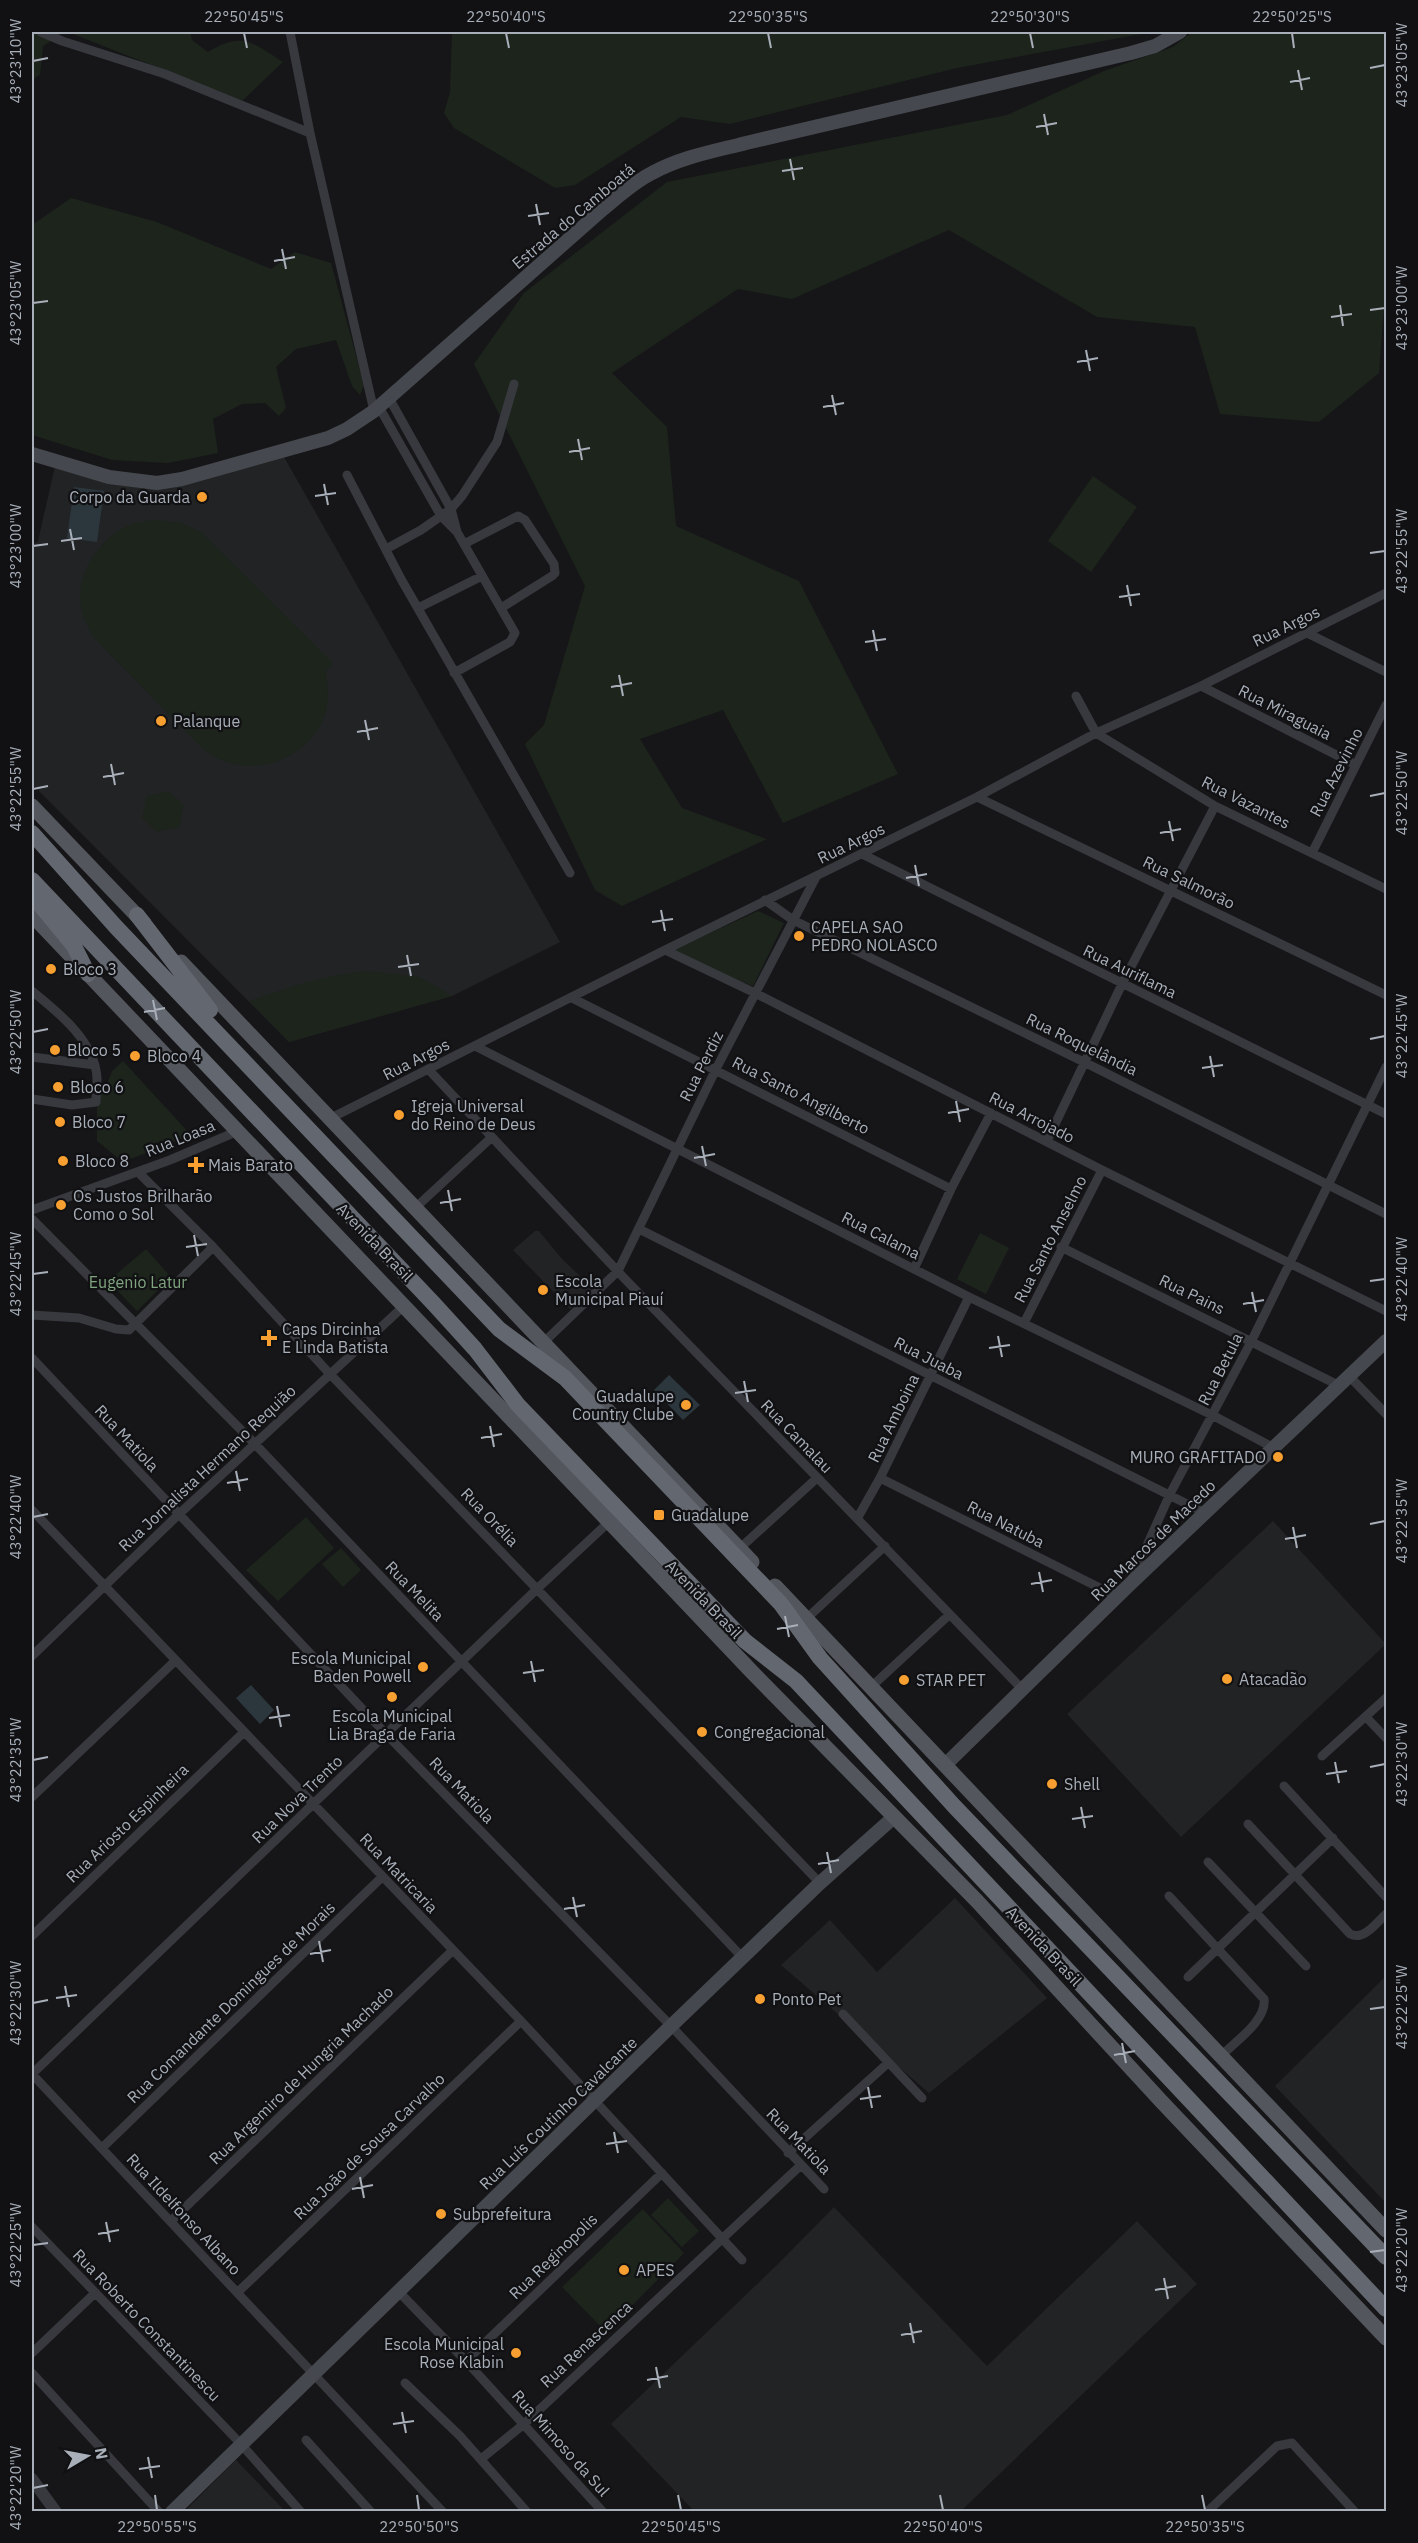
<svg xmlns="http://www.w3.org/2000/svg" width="1418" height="2543" viewBox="0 0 1418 2543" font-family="'IBM Plex Sans',sans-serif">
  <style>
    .built { fill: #222325 }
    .green { fill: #1c241c }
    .water { fill: #2c373d }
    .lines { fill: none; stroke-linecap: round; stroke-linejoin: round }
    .minor { stroke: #37393e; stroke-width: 9 }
    .tertiary { stroke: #37393e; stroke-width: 12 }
    .secondary { stroke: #45484e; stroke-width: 14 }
    .primary { stroke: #53565d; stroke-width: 15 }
    .motorway { stroke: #63676f; stroke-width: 16 }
    .ticks { fill: none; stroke: #a8afb9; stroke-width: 2 }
    .poi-dot { fill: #f79f30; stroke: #111113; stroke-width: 2 }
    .labels { text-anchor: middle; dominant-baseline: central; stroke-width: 4.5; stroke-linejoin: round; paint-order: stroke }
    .street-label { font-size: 16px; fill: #a8afb9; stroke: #111113 }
    .poi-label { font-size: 16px; fill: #a8afb9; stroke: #111113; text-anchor: start }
    .park-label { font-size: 16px; fill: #80a47f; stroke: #111113 }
    .neatline { fill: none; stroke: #a8afb9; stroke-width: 2 }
    .ticks-label { font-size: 15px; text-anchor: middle; fill: #a8afb9 }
  </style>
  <rect width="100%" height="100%" fill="#161618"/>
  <path class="built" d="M284 457 560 942 452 996 289 1042 32 784V545L38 541 55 466 150 488Z
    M535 1231H539L562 1259 596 1291 570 1309 513 1250Z
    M1273 1521 1386 1644 1181 1837 1067 1714Z
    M955 1898 1047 1998 929 2093 781 1965 830 1920 877 1972Z
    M1386 1976V2203L1275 2086Z
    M834 2207 987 2366 1137 2221 1197 2284 961 2511H694L611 2424 777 2265Z
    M236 2460 285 2511H185Z"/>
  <path class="green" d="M32 32H65L43 46 40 75 32 80Z
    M68 32H190L192 40 208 52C242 31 252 42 283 62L242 101Z
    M452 32H1141V34L957 68 730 124 681 117 575 185 555 188 454 128 444 113 450 92Z
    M1192 32H1386V306H1384L1379 373 1319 422 1220 414 1195 327 1097 317 949 230 792 299 738 289 612 373 667 427 676 526 799 581 898 774 783 823 723 710 640 739 682 808 767 839 622 906 595 890 525 744 544 725 585 586 474 364 524 293 667 182 1007 115 1104 71 1173 47Z
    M71 198 157 222 271 269 295 252 331 263 364 385 360 395 352 386 336 340 296 349 276 367 286 408 279 416 265 403 242 404 213 419 218 453 168 463 112 460 32 435V225Z
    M1093 476 1137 507 1091 572 1048 541Z
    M152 520 179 522 201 532 333 663 326 671C328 686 330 702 324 717 310 755 262 776 224 761 217 759 210 753 204 750L93 637C90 630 85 622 83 615 72 581 95 543 125 527 133 523 143 522 152 520Z
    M168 791 184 805 179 827 157 832 142 818 147 796Z
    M758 911 784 923 753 986 669 952Z
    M368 971 420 977 452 996 289 1042 249 1001C288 988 326 974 368 971Z
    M123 1061 191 1135 123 1162 97 1141V1091L106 1087 112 1071Z
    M980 1233 1009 1248 986 1294 957 1279Z
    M146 1249 171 1277 137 1311 108 1281Z
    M306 1517 334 1548 278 1601 246 1570Z
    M341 1548 361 1570 343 1587 322 1564Z
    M668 2198 699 2231 682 2247 651 2215Z
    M643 2209 684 2253 606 2332 562 2287Z"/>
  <path class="water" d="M74 487 104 491 97 542 67 538Z
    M669 1375 700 1405 683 1420 654 1390Z
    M251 1685 274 1710 260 1724 236 1698Z"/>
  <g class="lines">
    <path class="minor" d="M41 32 62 41 165 74 310 133
      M290 32 310 133 374 411
      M389 398 451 509 457 532 515 633 510 642 454 673
      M379 407 441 516 456 531
      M347 475 401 579 570 873
      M464 544 518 516 525 520 554 564 555 573 552 576 501 608
      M386 549 421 530 451 509 462 496 497 442 514 384
      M418 608 482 576
      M1307 633 1386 672
      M1201 686 1356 765
      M1076 696 1096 733 1215 806 1386 889
      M977 797 1386 995
      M1312 853 1386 705
      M862 854 1386 1114
      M765 900 793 920 1084 1062 1386 1214
      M665 950 755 993 1102 1170 1386 1311
      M32 991C58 1012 96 1042 97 1079 97 1087 96 1095 96 1102L72 1105 32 1099
      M572 998 951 1189
      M475 1046 969 1297 1214 1416 1274 1448
      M32 1057 95 1065
      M428 1069 624 1278 1023 1690
      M329 1119 665 950 977 797 1096 733 1201 686 1386 593
      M1047 1141 1122 984 1215 806
      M138 1172 213 1247 329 1373 820 1883
      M414 1209 492 1137
      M32 1210 170 1160 238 1131
      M32 1219 255 1444 743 1958
      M639 1229 1205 1513
      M1061 1247 1340 1386
      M914 1269 951 1189 991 1113
      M32 1315 79 1318 116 1329 129 1330 213 1247
      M1024 1323 1102 1170
      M543 1343 618 1271 716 1069 816 877
      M32 1358 386 1734 671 2026 824 2189
      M1349 1376 1386 1414
      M880 1478 1118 1597
      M32 1510 521 2021 742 2260
      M858 1517 880 1478 969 1297
      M739 1549 817 1478
      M1131 1581 1170 1494 1252 1340 1386 1067
      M806 1619 885 1546
      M32 1656 178 1515 405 1305
      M871 1687 949 1615
      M1366 1717 1386 1738
      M1322 1756 1386 1698
      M1284 1786 1386 1897
      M32 1797 175 1661
      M1248 1824 1350 1934C1364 1941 1376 1923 1386 1914
      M1208 1862 1306 1966
      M1169 1896 1264 1999C1267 2020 1236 2041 1222 2055
      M32 1936 244 1732
      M1188 1977 1333 1838
      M843 2014 922 2098
      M32 2074 538 1588 610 1521
      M32 2074 443 2512
      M102 2148 382 1877
      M788 2153 888 2063
      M171 2221 452 1951
      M32 2227 241 2444 301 2512
      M397 2290 466 2361 603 2512
      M238 2292 521 2021
      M32 2353 94 2294
      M466 2361 662 2173
      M32 2373 159 2512
      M405 2383 460 2436 527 2512
      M306 2440 371 2512
      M481 2459 524 2424 801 2165
      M1207 2512 1277 2446 1292 2443 1355 2512"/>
    <path class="tertiary" d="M32 2479 56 2512"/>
    <path class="secondary" d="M32 454 109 477 157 483 182 479 328 438 347 429 374 411 603 209C619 196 634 182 652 173 681 157 715 151 746 143L1131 53 1155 46 1180 32
      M945 1765 1128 1586 1386 1341
      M172 2512 671 2026 820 1883 894 1817"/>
    <path class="primary" d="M32 806 144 923
      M32 915 752 1672 977 1901 1161 2101 1386 2338
      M181 962 752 1562
      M775 1586 1386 2230"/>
    <path class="motorway" d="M32 833 116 927 499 1329 565 1378 781 1604 820 1658 954 1806 1386 2257
      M32 880 434 1304 475 1349 518 1405 745 1641 796 1681 1386 2309
      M32 895 74 946 88 974
      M137 915 210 1010"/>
  </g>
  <path class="ticks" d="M244 33 247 48M506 33 509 48M768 33 771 48M1030 33 1033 48M1292 33 1294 48M33 61 48 58M1370 68 1385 65M1298 70 1302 90M1290 82 1310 78M1044 114 1048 135M1036 127 1057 123M790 159 794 180M782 171 803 168M536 204 540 225M528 216 549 213M282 249 286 269M274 261 295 257M33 303 48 301M1340 305 1343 326M1370 310 1385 308M1331 317 1352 314M1086 350 1090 371M1077 362 1098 358M832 395 836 415M823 407 844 403M578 439 582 460M569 452 590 448M324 484 328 505M315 496 336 493M70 529 74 550M61 541 82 538M33 546 48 544M1370 553 1385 551M1127 585 1131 606M1119 597 1140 594M873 630 877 651M865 642 886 639M619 675 623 696M611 687 632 683M365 720 369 740M357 732 378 728M111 764 115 785M103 777 124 773M33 789 48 786M1370 796 1385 793M1169 821 1173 841M1160 833 1181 829M915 865 919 886M906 878 927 874M661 910 665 931M652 922 673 919M407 955 411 976M398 967 419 964M153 1000 157 1020M144 1012 165 1008M33 1032 48 1029M1370 1039 1385 1036M1210 1056 1214 1077M1202 1068 1223 1065M956 1101 960 1122M948 1113 969 1109M702 1146 706 1166M694 1158 715 1154M448 1190 452 1211M440 1203 461 1199M194 1235 198 1256M186 1247 207 1244M33 1274 48 1272M1370 1281 1385 1279M1252 1292 1256 1312M1243 1304 1264 1300M998 1336 1002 1357M989 1348 1010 1345M744 1381 748 1402M735 1393 756 1390M490 1426 494 1447M481 1438 502 1434M236 1471 240 1491M227 1483 248 1479M33 1517 48 1514M1370 1524 1385 1521M1293 1527 1297 1548M1285 1539 1306 1535M1039 1572 1043 1592M1031 1584 1052 1580M785 1616 789 1637M777 1629 798 1625M531 1661 535 1682M523 1673 544 1670M277 1706 281 1727M269 1718 290 1715M33 1760 48 1757M1335 1762 1339 1783M1370 1767 1385 1764M1326 1774 1347 1771M1081 1807 1085 1828M1072 1819 1093 1816M827 1852 831 1873M818 1864 839 1860M573 1897 577 1917M564 1909 585 1905M319 1941 323 1962M310 1954 331 1950M65 1986 69 2007M56 1998 77 1995M33 2003 48 2000M1370 2009 1385 2007M1122 2043 1126 2063M1114 2055 1135 2051M868 2087 872 2108M860 2099 881 2096M614 2132 618 2153M606 2144 627 2141M360 2177 364 2198M352 2189 373 2185M106 2222 110 2242M98 2234 119 2230M33 2245 48 2243M1370 2252 1385 2250M1164 2278 1168 2299M1155 2290 1176 2286M910 2323 914 2343M901 2335 922 2331M656 2367 660 2388M647 2380 668 2376M402 2412 406 2433M393 2424 414 2421M148 2457 152 2478M139 2469 160 2466M33 2488 48 2485M155 2495 157 2510M417 2495 419 2510M678 2495 681 2510M940 2495 943 2510M1202 2495 1205 2510"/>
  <g class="poi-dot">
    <circle cx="202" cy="497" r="6"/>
    <circle cx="161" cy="721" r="6"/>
    <circle cx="799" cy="936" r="6"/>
    <circle cx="51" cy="969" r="6"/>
    <circle cx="55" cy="1050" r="6"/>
    <circle cx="135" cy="1056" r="6"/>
    <circle cx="58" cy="1087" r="6"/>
    <circle cx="399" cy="1115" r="6"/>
    <circle cx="60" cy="1122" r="6"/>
    <circle cx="63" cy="1161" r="6"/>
    <path d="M193 1156h6v6h6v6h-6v6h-6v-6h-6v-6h6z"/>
    <circle cx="61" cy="1205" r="6"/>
    <circle cx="543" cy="1290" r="6"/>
    <path d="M266 1329h6v6h6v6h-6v6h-6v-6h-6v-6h6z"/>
    <circle cx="686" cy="1405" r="6"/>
    <circle cx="1278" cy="1457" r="6"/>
    <rect x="653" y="1509" width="12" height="12" rx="3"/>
    <circle cx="423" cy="1667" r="6"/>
    <circle cx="1227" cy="1679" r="6"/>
    <circle cx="904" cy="1680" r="6"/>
    <circle cx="392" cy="1697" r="6"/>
    <circle cx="702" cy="1732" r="6"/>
    <circle cx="1052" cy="1784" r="6"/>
    <circle cx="760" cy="1999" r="6"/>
    <circle cx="441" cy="2214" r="6"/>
    <circle cx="624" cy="2270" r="6"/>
    <circle cx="516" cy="2353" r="6"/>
  </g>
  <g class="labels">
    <g class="street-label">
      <text transform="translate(573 216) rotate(-40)">Estrada do Camboatá</text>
      <text transform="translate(1286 626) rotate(-26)">Rua Argos</text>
      <text transform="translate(1285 712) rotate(27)">Rua Miraguaia</text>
      <text transform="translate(1336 772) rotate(-63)">Rua Azevinho</text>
      <text transform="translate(1246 802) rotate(27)">Rua Vazantes</text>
      <text transform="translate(851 843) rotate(-26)">Rua Argos</text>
      <text transform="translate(1189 882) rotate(26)">Rua Salmorão</text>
      <text transform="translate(1130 971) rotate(26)">Rua Auriflama</text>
      <text transform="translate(1082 1044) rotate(26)">Rua Roquelândia</text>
      <text transform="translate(416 1059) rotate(-27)">Rua Argos</text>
      <text transform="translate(701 1066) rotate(-63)">Rua Perdiz</text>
      <text transform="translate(801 1095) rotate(27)">Rua Santo Angilberto</text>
      <text transform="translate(1032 1117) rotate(27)">Rua Arrojado</text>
      <text transform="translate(180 1138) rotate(-22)">Rua Loasa</text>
      <text transform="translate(881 1235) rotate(27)">Rua Calama</text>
      <text transform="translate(1050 1239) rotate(-63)">Rua Santo Anselmo</text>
      <text transform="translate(375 1242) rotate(46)">Avenida Brasil</text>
      <text transform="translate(1192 1294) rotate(26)">Rua Pains</text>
      <text transform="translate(929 1358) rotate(27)">Rua Juaba</text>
      <text transform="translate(1220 1369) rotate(-63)">Rua Betula</text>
      <text transform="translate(893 1418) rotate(-64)">Rua Amboina</text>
      <text transform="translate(797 1436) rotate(46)">Rua Camalau</text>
      <text transform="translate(127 1438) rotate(47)">Rua Matiola</text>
      <text transform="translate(207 1468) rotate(-43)">Rua Jornalista Hermano Requião</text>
      <text transform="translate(490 1517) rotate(46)">Rua Orélia</text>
      <text transform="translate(1006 1524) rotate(27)">Rua Natuba</text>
      <text transform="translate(1153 1540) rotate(-44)">Rua Marcos de Macedo</text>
      <text transform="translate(415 1591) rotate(46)">Rua Melita</text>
      <text transform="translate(704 1599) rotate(46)">Avenida Brasil</text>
      <text transform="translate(462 1790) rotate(46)">Rua Matiola</text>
      <text transform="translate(297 1799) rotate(-44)">Rua Nova Trento</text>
      <text transform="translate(127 1823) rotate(-44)">Rua Ariosto Espinheira</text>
      <text transform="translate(399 1873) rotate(46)">Rua Matricaria</text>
      <text transform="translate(1044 1946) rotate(47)">Avenida Brasil</text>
      <text transform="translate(231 2002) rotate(-44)">Rua Comandante Domingues de Morais</text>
      <text transform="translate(301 2075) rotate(-44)">Rua Argemiro de Hungria Machado</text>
      <text transform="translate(558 2113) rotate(-44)">Rua Luís Coutinho Cavalcante</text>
      <text transform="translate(799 2141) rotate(46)">Rua Matiola</text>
      <text transform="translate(369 2146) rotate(-44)">Rua João de Sousa Carvalho</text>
      <text transform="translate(184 2214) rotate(47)">Rua Ildelfonso Albano</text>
      <text transform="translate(553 2256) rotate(-44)">Rua Reginopolis</text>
      <text transform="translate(147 2325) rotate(46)">Rua Roberto Constantinescu</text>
      <text transform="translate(586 2344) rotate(-43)">Rua Renascenca</text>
      <text transform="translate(561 2443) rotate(48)">Rua Mimoso da Sul</text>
    </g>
    <g class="poi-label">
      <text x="190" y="497" text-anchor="end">Corpo da Guarda</text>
      <text x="173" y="721">Palanque</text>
      <text x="811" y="927">CAPELA SAO<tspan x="811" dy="18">PEDRO NOLASCO</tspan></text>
      <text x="63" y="969">Bloco 3</text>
      <text x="67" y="1050">Bloco 5</text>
      <text x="147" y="1056">Bloco 4</text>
      <text x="70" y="1087">Bloco 6</text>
      <text x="411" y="1106">Igreja Universal<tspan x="411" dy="18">do Reino de Deus</tspan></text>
      <text x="72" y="1122">Bloco 7</text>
      <text x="75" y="1161">Bloco 8</text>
      <text x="208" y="1165">Mais Barato</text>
      <text x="73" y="1196">Os Justos Brilharão<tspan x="73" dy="18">Como o Sol</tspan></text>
      <text x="555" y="1281">Escola<tspan x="555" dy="18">Municipal Piauí</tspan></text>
      <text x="282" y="1329">Caps Dircinha<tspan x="282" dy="18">E Linda Batista</tspan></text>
      <text x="674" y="1396" text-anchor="end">Guadalupe<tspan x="674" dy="18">Country Clube</tspan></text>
      <text x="1266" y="1457" text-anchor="end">MURO GRAFITADO</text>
      <text x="671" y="1515">Guadalupe</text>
      <text x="411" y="1658" text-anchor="end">Escola Municipal<tspan x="411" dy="18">Baden Powell</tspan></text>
      <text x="1239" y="1679">Atacadão</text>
      <text x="916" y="1680">STAR PET</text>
      <text x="392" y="1716" text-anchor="middle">Escola Municipal<tspan x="392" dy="18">Lia Braga de Faria</tspan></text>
      <text x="714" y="1732">Congregacional</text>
      <text x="1064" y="1784">Shell</text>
      <text x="772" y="1999">Ponto Pet</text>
      <text x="453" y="2214">Subprefeitura</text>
      <text x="636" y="2270">APES</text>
      <text x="504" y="2344" text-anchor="end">Escola Municipal<tspan x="504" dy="18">Rose Klabin</tspan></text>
    </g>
    <g class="park-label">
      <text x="138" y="1282">Eugenio Latur</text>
    </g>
  </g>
  <rect width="1418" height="2543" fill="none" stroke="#111113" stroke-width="66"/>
  <g transform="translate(87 2456) rotate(80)" stroke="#111113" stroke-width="4.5" paint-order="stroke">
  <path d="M0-4.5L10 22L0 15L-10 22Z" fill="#a8afb9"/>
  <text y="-9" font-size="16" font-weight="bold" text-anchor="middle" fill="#a8afb9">N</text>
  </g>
  <rect x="33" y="33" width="1352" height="2477" class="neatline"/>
  <g class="ticks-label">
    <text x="244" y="22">22°50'45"S</text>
    <text x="506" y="22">22°50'40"S</text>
    <text x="768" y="22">22°50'35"S</text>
    <text x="1030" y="22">22°50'30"S</text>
    <text x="1292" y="22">22°50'25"S</text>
    <text transform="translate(16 61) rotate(-90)" y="5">43°23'10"W</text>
    <text transform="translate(1402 65) rotate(-90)" y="5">43°23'05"W</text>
    <text transform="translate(16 303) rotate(-90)" y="5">43°23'05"W</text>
    <text transform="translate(1402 308) rotate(-90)" y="5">43°23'00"W</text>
    <text transform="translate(16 546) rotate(-90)" y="5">43°23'00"W</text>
    <text transform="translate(1402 551) rotate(-90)" y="5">43°22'55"W</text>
    <text transform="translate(16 789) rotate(-90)" y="5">43°22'55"W</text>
    <text transform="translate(1402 793) rotate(-90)" y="5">43°22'50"W</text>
    <text transform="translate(16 1032) rotate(-90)" y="5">43°22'50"W</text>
    <text transform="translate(1402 1036) rotate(-90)" y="5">43°22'45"W</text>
    <text transform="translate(16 1274) rotate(-90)" y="5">43°22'45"W</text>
    <text transform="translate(1402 1279) rotate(-90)" y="5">43°22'40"W</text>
    <text transform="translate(16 1517) rotate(-90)" y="5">43°22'40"W</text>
    <text transform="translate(1402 1521) rotate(-90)" y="5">43°22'35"W</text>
    <text transform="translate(16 1760) rotate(-90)" y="5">43°22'35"W</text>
    <text transform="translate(1402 1764) rotate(-90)" y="5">43°22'30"W</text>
    <text transform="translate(16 2003) rotate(-90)" y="5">43°22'30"W</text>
    <text transform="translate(1402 2007) rotate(-90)" y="5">43°22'25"W</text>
    <text transform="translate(16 2245) rotate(-90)" y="5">43°22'25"W</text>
    <text transform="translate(1402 2250) rotate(-90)" y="5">43°22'20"W</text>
    <text transform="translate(16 2488) rotate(-90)" y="5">43°22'20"W</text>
    <text x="157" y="2532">22°50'55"S</text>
    <text x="419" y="2532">22°50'50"S</text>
    <text x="681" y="2532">22°50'45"S</text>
    <text x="943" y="2532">22°50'40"S</text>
    <text x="1205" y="2532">22°50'35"S</text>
  </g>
</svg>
